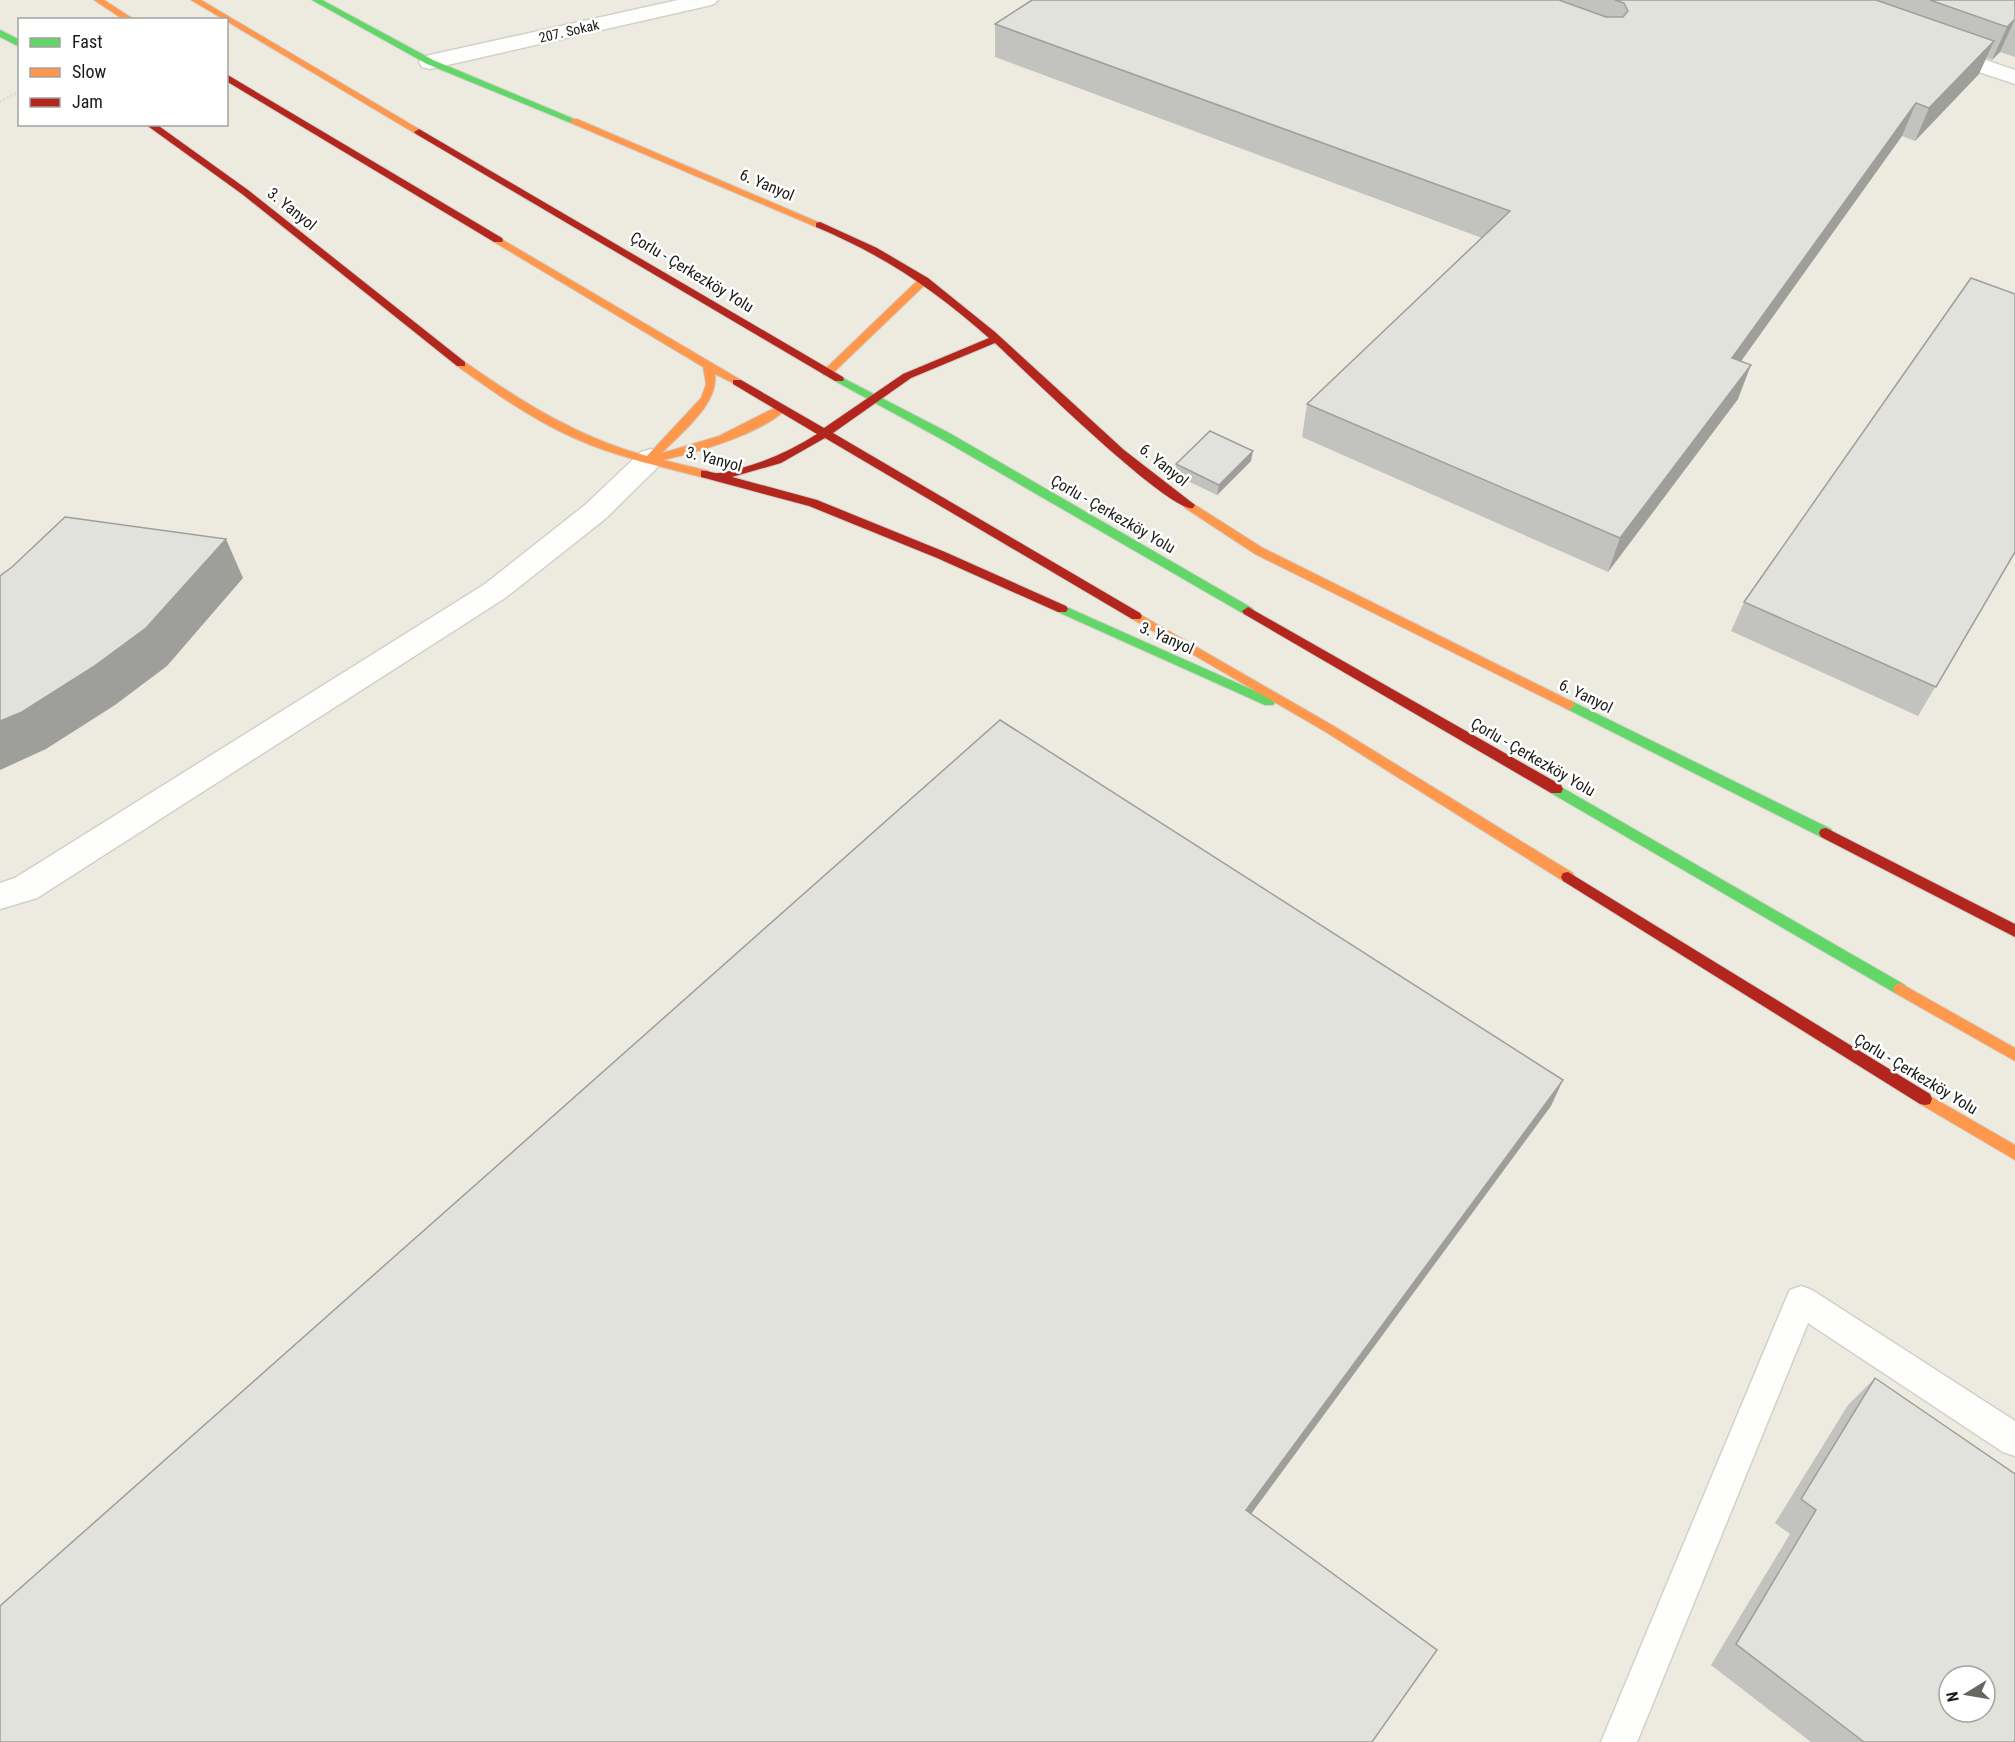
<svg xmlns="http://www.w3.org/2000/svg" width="2015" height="1742" viewBox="0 0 2015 1742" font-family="'Roboto Condensed',sans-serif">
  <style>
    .built { fill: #edebdf; fill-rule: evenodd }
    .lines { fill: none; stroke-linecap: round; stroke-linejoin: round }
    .lane-casing { stroke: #d1d1cc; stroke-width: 3 }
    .street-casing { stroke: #d1d1cc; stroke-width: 3 }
    .fast-casing { stroke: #d1d1cc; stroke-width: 2 }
    .slow-casing { stroke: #d1d1cc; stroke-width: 2 }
    .jam-casing { stroke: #d1d1cc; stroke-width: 2 }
    .path { stroke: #ddddda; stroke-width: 3; stroke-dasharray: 2 2; stroke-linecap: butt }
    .lane { fill: #fefefd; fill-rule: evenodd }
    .street { fill: #fefefd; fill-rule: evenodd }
    .fast { fill: #63d668; fill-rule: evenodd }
    .slow { fill: #ff974d; fill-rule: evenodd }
    .jam { fill: #b3261e; fill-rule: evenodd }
    .wall { fill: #c2c2be }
    .shaded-wall { fill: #9e9e9b }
    .building { fill: #e2e2dd; stroke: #9e9e9b; stroke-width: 1.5; fill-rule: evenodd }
    .labels { text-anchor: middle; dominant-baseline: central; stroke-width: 5; stroke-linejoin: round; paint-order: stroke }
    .far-street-label { font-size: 14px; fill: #1a1a16; stroke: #fff }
    .street-label { font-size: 16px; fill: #1a1a16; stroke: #fff }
  </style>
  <rect width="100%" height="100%" fill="#faf9f3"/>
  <path class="built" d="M0 0H2015V1742H0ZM20 20H226V124H20ZM1949 1676H1985V1712H1949Z"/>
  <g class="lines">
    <defs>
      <path id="lane" d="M1801 1286 1812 1290 2015 1421V1456L2003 1452 1808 1323 1637 1742H1601L1785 1301 1790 1290Z"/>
      <path id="street" d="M678 0H718L714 4 707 6 430 69 422 67 419 62 422 57 430 55Z
        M1939 44 2015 70V84L1931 56 1928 51 1931 46Z
        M651 449 661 452 665 458 661 464 605 519 505 598 37 898 0 909V883L15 878 485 584 585 505 641 452Z"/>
      <path id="fast" d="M312 0H322L433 60 579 121 571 123 427 64Z
        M0 30 20 40V47L0 37Z
        M839 376 951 434 1252 608 1254 611 1248 615 1244 614 943 440 835 381V377Z
        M1062 605 1273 699 1275 702 1273 705H1265L1058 612 1056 609Z
        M1569 700 1831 829 1833 833 1831 837H1821L1565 708 1563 705Z
        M1556 784 1905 985 1907 989 1905 993 1900 995 1895 993 1551 793 1549 789 1551 785Z"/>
      <path id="slow" d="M94 0H104L135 20H124Z
        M191 0H201L424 132 416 134Z
        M571 119H577L825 225 820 228 816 227 571 123Z
        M498 237 741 380 742 382 737 385 715 374C719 404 682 432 662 453L719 436 778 406 782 404 787 408C766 432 696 453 663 460L709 471V477L705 478C662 467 617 457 576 439 534 421 495 393 457 366V362H465C522 402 579 438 647 456L701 398 706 384 703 367 494 242 493 240Z
        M924 277 928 278V282L831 375H823V371L920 278Z
        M1189 501 1263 548 1573 702 1575 705 1569 710 1565 708 1255 554 1185 508 1183 505Z
        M1136 612 1332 725 1573 873 1575 877 1573 881H1563L1324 731 1132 619 1130 616Z
        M1900 983 2015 1048V1061L1895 993 1893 989 1895 985Z
        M1925 1093 2015 1145V1160L1920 1104 1918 1099 1920 1094Z"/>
      <path id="jam" d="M226 74 502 238 503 240 502 242H494L226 81Z
        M145 124H156L248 190 465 362V366H457L242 194Z
        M419 129 843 377 844 379 843 381H835L416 134 414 132Z
        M820 222 877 248 928 278 995 332 1124 450 1195 505 1193 508C1169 513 1021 367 995 343L911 378 833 433 1140 613 1142 616 1140 619H1132L825 438 781 463 732 477 817 500 945 552 1066 606 1068 609 1066 612H1058L937 558 809 506 701 477V471C707 470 714 474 719 473 754 467 787 453 817 434L733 384V380H741L824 428 903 374 989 338C935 290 883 255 816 227V223Z
        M1248 607 1561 785 1563 789 1561 793H1551L1244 614 1242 611Z
        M1826 828 2015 924V937L1821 837 1819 833 1821 829Z
        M1568 872 1930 1094 1932 1099 1930 1104 1925 1105 1920 1104 1563 881 1561 877 1563 873Z"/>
    </defs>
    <use href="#lane" class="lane-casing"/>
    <use href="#street" class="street-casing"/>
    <use href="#fast" class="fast-casing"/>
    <use href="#slow" class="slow-casing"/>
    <use href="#jam" class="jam-casing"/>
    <path class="path" d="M0 102 20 91"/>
    <use href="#lane" class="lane"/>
    <use href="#street" class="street"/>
    <use href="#fast" class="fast"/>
    <use href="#slow" class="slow"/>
    <use href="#jam" class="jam"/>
  </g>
  <path class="wall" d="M1032 0H2015V57L2000 52 1992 60 1986 58 1979 74 1915 141 1902 136 1741 361 1738 399 1608 572 1302 437 1307 404 1482 238 995 57V24Z
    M1251 461 1217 495 1175 475 1176 464Z
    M2015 552 1918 716 1731 631 1744 602Z
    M1875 1378 2015 1742H1811L1711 1665 1790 1534 1775 1523 1848 1405Z"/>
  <path class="shaded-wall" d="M2015 19 2000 52 1992 60 2007 27Z
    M1994 41 1979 74 1915 141 1929 108Z
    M1916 103 1902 136 1719 392 1732 358Z
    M1751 365 1738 399 1608 572 1620 538Z
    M1253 451 1251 461 1217 495 1219 485Z
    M226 539 243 578 167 666 115 705 46 749 0 770V721Z
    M1563 1080 1551 1106 1240 1529 1246 1510Z"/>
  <path class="building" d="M1032 0H1559L1606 17H1623L1628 11 1624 3 1615 0H1876L1994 41 1929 108 1916 103 1732 358 1751 365 1620 538 1307 404 1510 211 995 24Z
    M1930 0H2015V19L2007 27Z
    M1971 278 2015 294V552L1936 687 1744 602Z
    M1210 431 1253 451 1219 485 1176 464Z
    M65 517 226 539 146 628 93 667 22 712 0 721V576L12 567Z
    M1000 720 1563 1080 1246 1510 1437 1650 1372 1742H0V1606Z
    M1875 1378 2015 1474V1742H1864L1736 1644 1816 1510 1801 1499ZM1949 1676H1985V1712H1949Z"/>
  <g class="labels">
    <g class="far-street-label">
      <text transform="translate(569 31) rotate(-13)">207. Sokak</text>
    </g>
    <g class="street-label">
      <text transform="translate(767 185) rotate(23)">6. Yanyol</text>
      <text transform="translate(292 209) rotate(39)">3. Yanyol</text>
      <text transform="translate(692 272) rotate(31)">Çorlu - Çerkezköy Yolu</text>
      <text transform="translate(714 459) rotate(15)">3. Yanyol</text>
      <text transform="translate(1164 465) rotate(39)">6. Yanyol</text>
      <text transform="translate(1113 514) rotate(30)">Çorlu - Çerkezköy Yolu</text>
      <text transform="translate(1167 638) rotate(24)">3. Yanyol</text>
      <text transform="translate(1586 696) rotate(26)">6. Yanyol</text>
      <text transform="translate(1533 757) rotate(30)">Çorlu - Çerkezköy Yolu</text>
      <text transform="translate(1916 1074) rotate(31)">Çorlu - Çerkezköy Yolu</text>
    </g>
  </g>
  <rect x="18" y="18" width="210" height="108" fill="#ffffff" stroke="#a3a3a2" stroke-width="1.5"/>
  <rect x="30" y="38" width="30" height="9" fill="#63d668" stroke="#a3a3a2" stroke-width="1.5"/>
  <text x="72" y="48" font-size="18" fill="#1a1a16">Fast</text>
  <rect x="30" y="68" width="30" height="9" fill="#ff974d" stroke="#a3a3a2" stroke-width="1.5"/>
  <text x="72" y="78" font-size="18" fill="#1a1a16">Slow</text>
  <rect x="30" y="98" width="30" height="9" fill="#b3261e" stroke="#a3a3a2" stroke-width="1.5"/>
  <text x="72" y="108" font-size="18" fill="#1a1a16">Jam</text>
  <g transform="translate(1967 1694) rotate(259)"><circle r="28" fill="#ffffff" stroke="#a3a3a2" stroke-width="1.5"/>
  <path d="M0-4.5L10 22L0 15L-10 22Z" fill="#686863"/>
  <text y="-9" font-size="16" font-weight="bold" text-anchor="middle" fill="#1a1a16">N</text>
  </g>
</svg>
